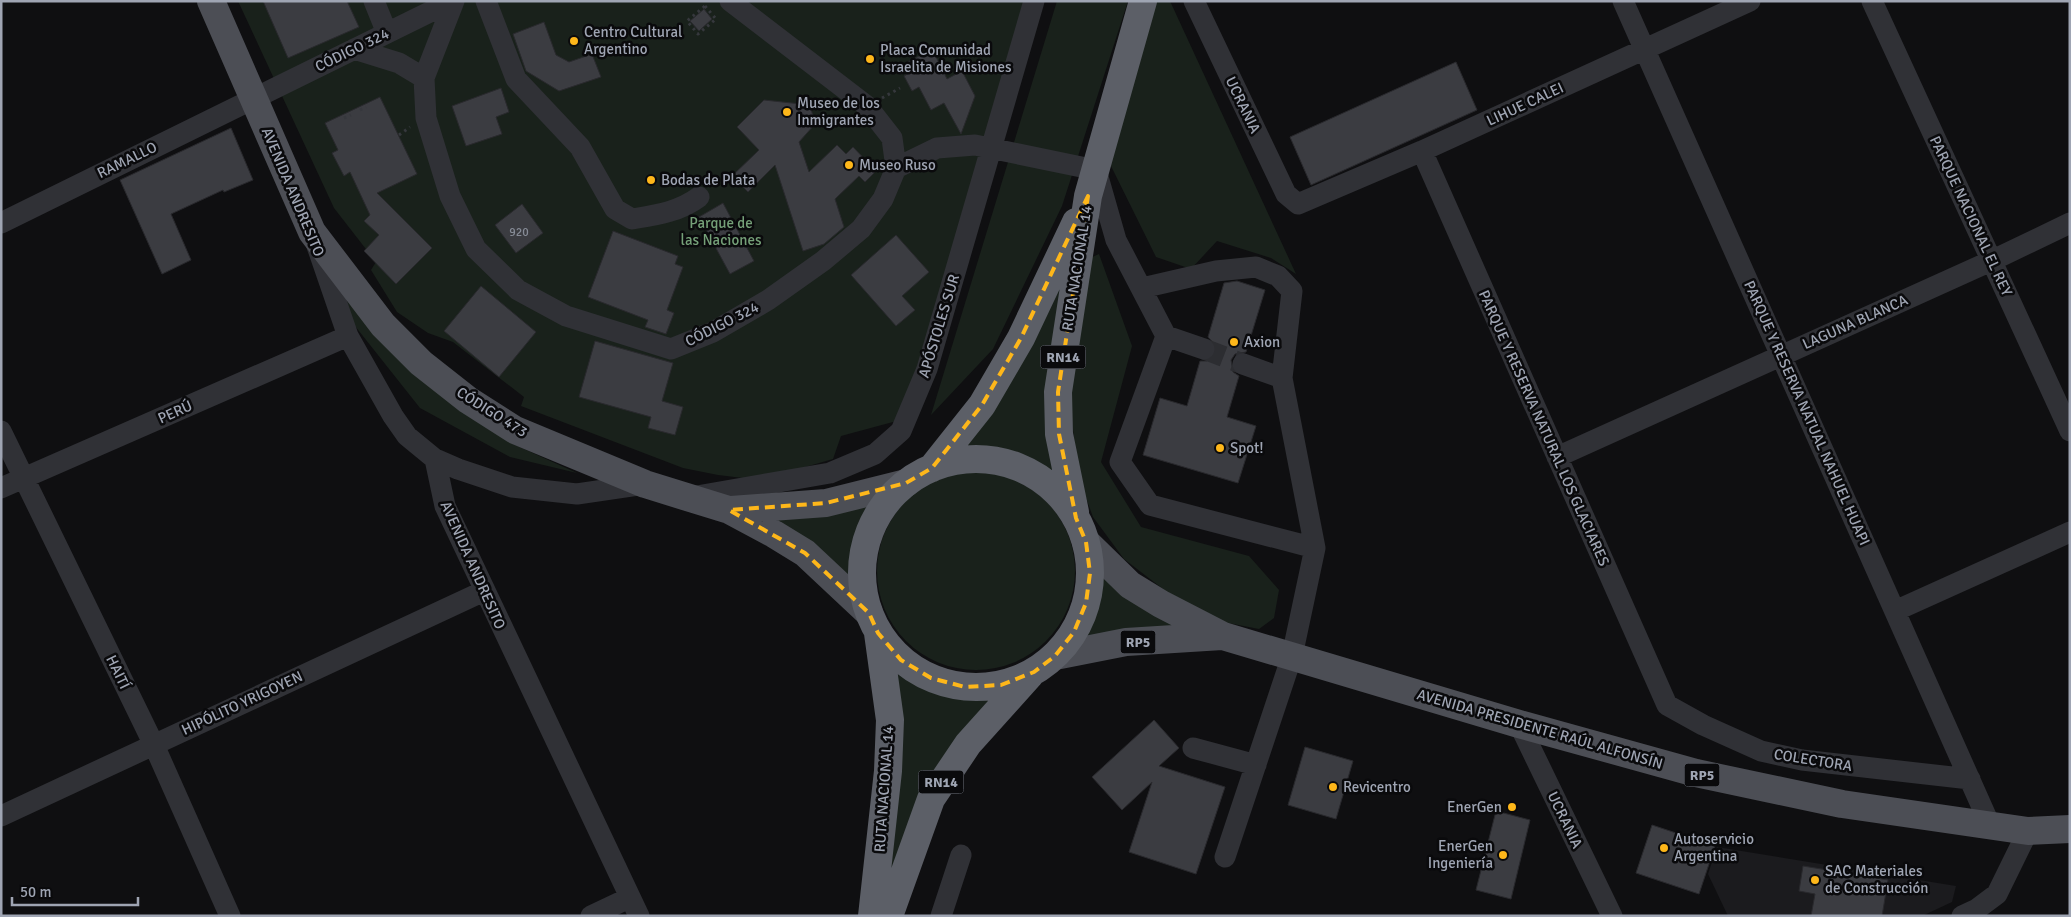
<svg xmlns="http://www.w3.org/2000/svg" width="2071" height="917" viewBox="0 0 2071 917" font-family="Signika,sans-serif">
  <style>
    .built { fill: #1b1b1e }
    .green { fill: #19211b }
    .building { fill: #3b3c41; stroke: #29292d }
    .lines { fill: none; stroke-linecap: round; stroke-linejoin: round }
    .minor-tunnel { stroke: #2c2d31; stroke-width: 21; stroke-dasharray: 21 11; stroke-linecap: butt }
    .path { stroke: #36383d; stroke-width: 3; stroke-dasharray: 2.5 4; stroke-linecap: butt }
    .minor { stroke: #303136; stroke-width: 21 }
    .major { stroke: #4c4e55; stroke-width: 28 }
    .highway { stroke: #5c5f67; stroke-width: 28 }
    .marked { fill: none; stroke: #feb71a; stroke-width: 4; stroke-dasharray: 10 6; stroke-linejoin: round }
    .poi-dot { fill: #feb71a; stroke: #0a0a0c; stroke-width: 2 }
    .labels { text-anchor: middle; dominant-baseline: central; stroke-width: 5; stroke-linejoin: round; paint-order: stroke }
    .number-label { font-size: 12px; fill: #868b96 }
    .shield { fill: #0a0a0c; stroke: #727681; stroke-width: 1 }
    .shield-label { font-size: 14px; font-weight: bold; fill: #9fa5b3 }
    .poi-label { font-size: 15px; fill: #9fa5b3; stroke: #0a0a0c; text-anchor: start }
    .street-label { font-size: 15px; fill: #9fa5b3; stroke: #0a0a0c }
    .park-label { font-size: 15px; fill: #75a078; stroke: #0a0a0c }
  </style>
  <rect width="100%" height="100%" fill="#0f0f11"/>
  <path class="built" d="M1717 847 1956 886 1952 902 1922 916H1728L1708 874Z"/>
  <path class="green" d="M238 1H1029L904 419 841 436 833 459 774 476 743 478 718 475 683 468 521 406 524 397 453 342 428 333 397 312 371 270 376 262 334 208Z
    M1057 1H1128L1062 206 993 349 931 415Z
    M1170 1 1296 274 1271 258 1217 241 1191 269 1156 257 1110 164 1155 2Z
    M1099 254 1132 346 1101 462 1141 527 1249 556 1279 590 1274 618 1259 629 1223 622 1167 592 1124 559 1093 517 1078 476 1069 392 1088 259Z
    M1067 262 1060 483 1015 457 951 451Z
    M341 295 423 379 513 444 577 473 510 457 420 408 332 297Z
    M877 571a99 99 0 1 1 198 0a99 99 0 1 1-198 0Z
    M877 496 855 539V585L771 522Z
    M1097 560 1192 629 1074 642 1098 602Z
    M891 658 929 685 963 694 1005 689 889 882Z"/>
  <path class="building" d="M263 1H347L359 27 288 58Z
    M704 9 712 19 699 31 690 21Z
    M544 22 556 55 569 62 592 54 601 77 559 91 526 71 513 34Z
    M932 49 947 79 962 71 975 96 961 134 944 103 931 110 919 87 912 91 904 76 911 72 906 63Z
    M1456 62 1477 110 1311 185 1290 137Z
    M501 88 509 112 496 117 502 134 466 146 452 106Z
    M380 97 417 174 377 193 432 248 396 284 364 251 379 235 364 221 370 215 350 172 344 176 332 153 338 150 325 123Z
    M764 100 810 105 815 124 799 142 809 172 837 145 846 154 853 147 876 171 865 182 859 176 835 199 844 227 824 244 803 251 775 165 748 192 732 176 759 150 737 127Z
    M231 128 253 180 224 192 223 190 171 214 191 260 162 274 120 180Z
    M723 203 754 261 730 274 699 217Z
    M522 204 543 233 516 253 495 225Z
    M613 231 678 256 675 264 683 267 667 310 674 313 666 334 645 327 648 320 588 297Z
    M896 235 929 272 902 296 915 310 896 326 851 275Z
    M1237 281 1265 290 1246 352 1235 354 1231 360 1233 372 1239 376 1227 417 1256 426 1238 483 1143 455 1160 398 1187 406 1200 361H1207L1216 353V346L1208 337 1224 283Z
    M481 286 536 332 499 377 444 331Z
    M595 341 673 363 662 401 683 407 675 435 648 428 651 417 579 397Z
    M1154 720 1179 748 1159 766 1225 787 1196 874 1129 852 1152 782 1122 810 1092 777Z
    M1305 747 1353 761 1336 819 1288 805Z
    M1496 811 1530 820 1511 899 1476 890Z
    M1652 825 1715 846 1699 894 1636 873Z
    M1803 866 1888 880 1882 916H1811L1815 894 1799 891Z"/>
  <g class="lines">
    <path class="minor-tunnel" d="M1204 349 1243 364"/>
    <path class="path" d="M705 6 716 19 698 34 687 21Z
      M882 98 900 88
      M360 110 366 107
      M344 118 351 115
      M399 135 410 127"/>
    <path class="minor" d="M374 1 387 33
      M454 1 424 78 426 118 450 196 476 249 518 290 566 316 671 349 713 332 768 300 823 261 861 229 883 199 896 168 892 138 867 106 730 1
      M486 1 516 79 580 147 615 209 632 219C656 215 679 212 699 197
      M1194 1 1286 194 1298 204 1422 151 1750 1
      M1623 1 1990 825
      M1872 1 2070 431
      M354 49 399 63 424 78
      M1422 151 1667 705 1703 725 1761 751 1802 760 1970 779
      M896 168 937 148 975 145 1096 170 1116 240 1166 336 1204 349
      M1 223 452 1
      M317 246 348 336 393 416 407 436 435 459 458 469 512 487 577 494 645 484
      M1142 288 1216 271 1256 267 1278 276 1292 291 1282 378
      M1166 336 1120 462 1150 505 1315 548
      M1 431 154 745 230 916
      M1557 457 1991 261 2070 223
      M435 459 445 506 639 916
      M1 488 348 336
      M691 497 830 473 875 454 901 431 927 369 1034 1
      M1895 611 2070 532
      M1519 724 1612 916
      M1193 748 1256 765
      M1 816 484 591
      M1225 857 1292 656 1315 548 1282 378 1243 364
      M591 916 629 898
      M941 916 961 855
      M1962 916 1977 909 1997 894 2028 831"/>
    <path class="major" d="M211 1 312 232 383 325 421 363 468 400 515 430 645 484 729 510 774 534 805 553 869 613
      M731 510 826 503 906 483
      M1086 542 1130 585 1161 604 1223 636 1519 724 1696 773 1842 804 2028 831 2070 829
      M1055 656 1126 642 1222 636"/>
    <path class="highway" d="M862 573a114 114 0 1 1 228 0a114 114 0 1 1-228 0Z
      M932 468 982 405 1021 338 1076 222
      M1075 512 1059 434 1058 392 1088 196 1143 1
      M872 916 888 771 890 720 878 633
      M889 916 931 799 968 744 1030 675"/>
  </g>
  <path class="marked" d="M1088 196 1058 392 1059 434 1076 518 1086 542 1090 573 1086 603 1074 632 1055 656 1034 672 1001 685 965 687 931 678 901 660 878 633 869 613 805 553 729 510 826 503 906 483 932 468 982 405 1021 338Z"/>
  <g class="poi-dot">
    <circle cx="574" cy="41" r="5"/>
    <circle cx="870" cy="59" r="5"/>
    <circle cx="787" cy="112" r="5"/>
    <circle cx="849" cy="165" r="5"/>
    <circle cx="651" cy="180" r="5"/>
    <circle cx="1234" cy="342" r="5"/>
    <circle cx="1220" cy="448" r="5"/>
    <circle cx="1333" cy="787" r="5"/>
    <circle cx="1512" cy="807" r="5"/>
    <circle cx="1664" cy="848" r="5"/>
    <circle cx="1503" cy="855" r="5"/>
    <circle cx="1815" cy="880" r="5"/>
  </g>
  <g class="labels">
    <g class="number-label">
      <text x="519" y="232">920</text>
    </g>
    <g class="shield">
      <rect x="1040.5" y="345.5" width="45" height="23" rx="4"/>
      <rect x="1120.5" y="630.5" width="35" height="23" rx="4"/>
      <rect x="1684.5" y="763.5" width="35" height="23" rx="4"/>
      <rect x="918.5" y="770.5" width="45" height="23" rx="4"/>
    </g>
    <g class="shield-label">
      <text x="1063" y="357">RN14</text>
      <text x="1138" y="642">RP5</text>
      <text x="1702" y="775">RP5</text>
      <text x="941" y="782">RN14</text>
    </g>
    <g class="poi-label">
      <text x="584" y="32">Centro Cultural<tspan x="584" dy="17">Argentino</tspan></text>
      <text x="880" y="50">Placa Comunidad<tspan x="880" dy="17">Israelita de Misiones</tspan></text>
      <text x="797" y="103">Museo de los<tspan x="797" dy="17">Inmigrantes</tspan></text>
      <text x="859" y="165">Museo Ruso</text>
      <text x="661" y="180">Bodas de Plata</text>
      <text x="1244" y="342">Axion</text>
      <text x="1230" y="448">Spot!</text>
      <text x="1343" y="787">Revicentro</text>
      <text x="1502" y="807" text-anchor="end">EnerGen</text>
      <text x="1674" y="839">Autoservicio<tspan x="1674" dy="17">Argentina</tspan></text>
      <text x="1493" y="846" text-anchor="end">EnerGen<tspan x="1493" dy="17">Ingeniería</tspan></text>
      <text x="1825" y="871">SAC Materiales<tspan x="1825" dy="17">de Construcción</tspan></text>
    </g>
    <g class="street-label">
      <text transform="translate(352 50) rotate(-26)">CÓDIGO 324</text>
      <text transform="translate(1525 104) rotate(-25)">LIHUE CALEI</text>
      <text transform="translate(1243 105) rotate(64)">UCRANIA</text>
      <text transform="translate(127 160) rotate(-26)">RAMALLO</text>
      <text transform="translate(293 192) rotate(67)">AVENIDA ANDRESITO</text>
      <text transform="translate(1971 216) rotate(65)">PARQUE NACIONAL EL REY</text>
      <text transform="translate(1077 268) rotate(-81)">RUTA NACIONAL 14</text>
      <text transform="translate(1855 322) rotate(-24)">LAGUNA BLANCA</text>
      <text transform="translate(722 324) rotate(-27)">CÓDIGO 324</text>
      <text transform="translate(939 326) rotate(-73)">APÓSTOLES SUR</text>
      <text transform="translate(175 412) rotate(-24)">PERÚ</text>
      <text transform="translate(492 412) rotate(32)">CÓDIGO 473</text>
      <text transform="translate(1807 413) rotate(66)">PARQUE Y RESERVA NATUAL NAHUEL HUAPI</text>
      <text transform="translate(1544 428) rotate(66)">PARQUE Y RESERVA NATURAL LOS GLACIARES</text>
      <text transform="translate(473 565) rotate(66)">AVENIDA ANDRESITO</text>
      <text transform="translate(118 672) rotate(64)">HAITÍ</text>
      <text transform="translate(242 703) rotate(-25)">HIPÓLITO YRIGOYEN</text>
      <text transform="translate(1540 729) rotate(16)">AVENIDA PRESIDENTE RAÚL ALFONSÍN</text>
      <text transform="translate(1813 760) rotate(9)">COLECTORA</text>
      <text transform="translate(884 789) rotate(-86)">RUTA NACIONAL 14</text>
      <text transform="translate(1565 820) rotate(64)">UCRANIA</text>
    </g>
    <g class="park-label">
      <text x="721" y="223">Parque de<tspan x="721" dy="17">las Naciones</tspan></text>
    </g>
  </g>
  <rect width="2071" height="917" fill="none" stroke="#9fa5b3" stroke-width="5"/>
  <path d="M12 897v8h126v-8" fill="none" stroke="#9fa5b3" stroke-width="2.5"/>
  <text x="20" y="897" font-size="15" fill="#9fa5b3" stroke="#0a0a0c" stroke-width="4" paint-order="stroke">50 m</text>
</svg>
